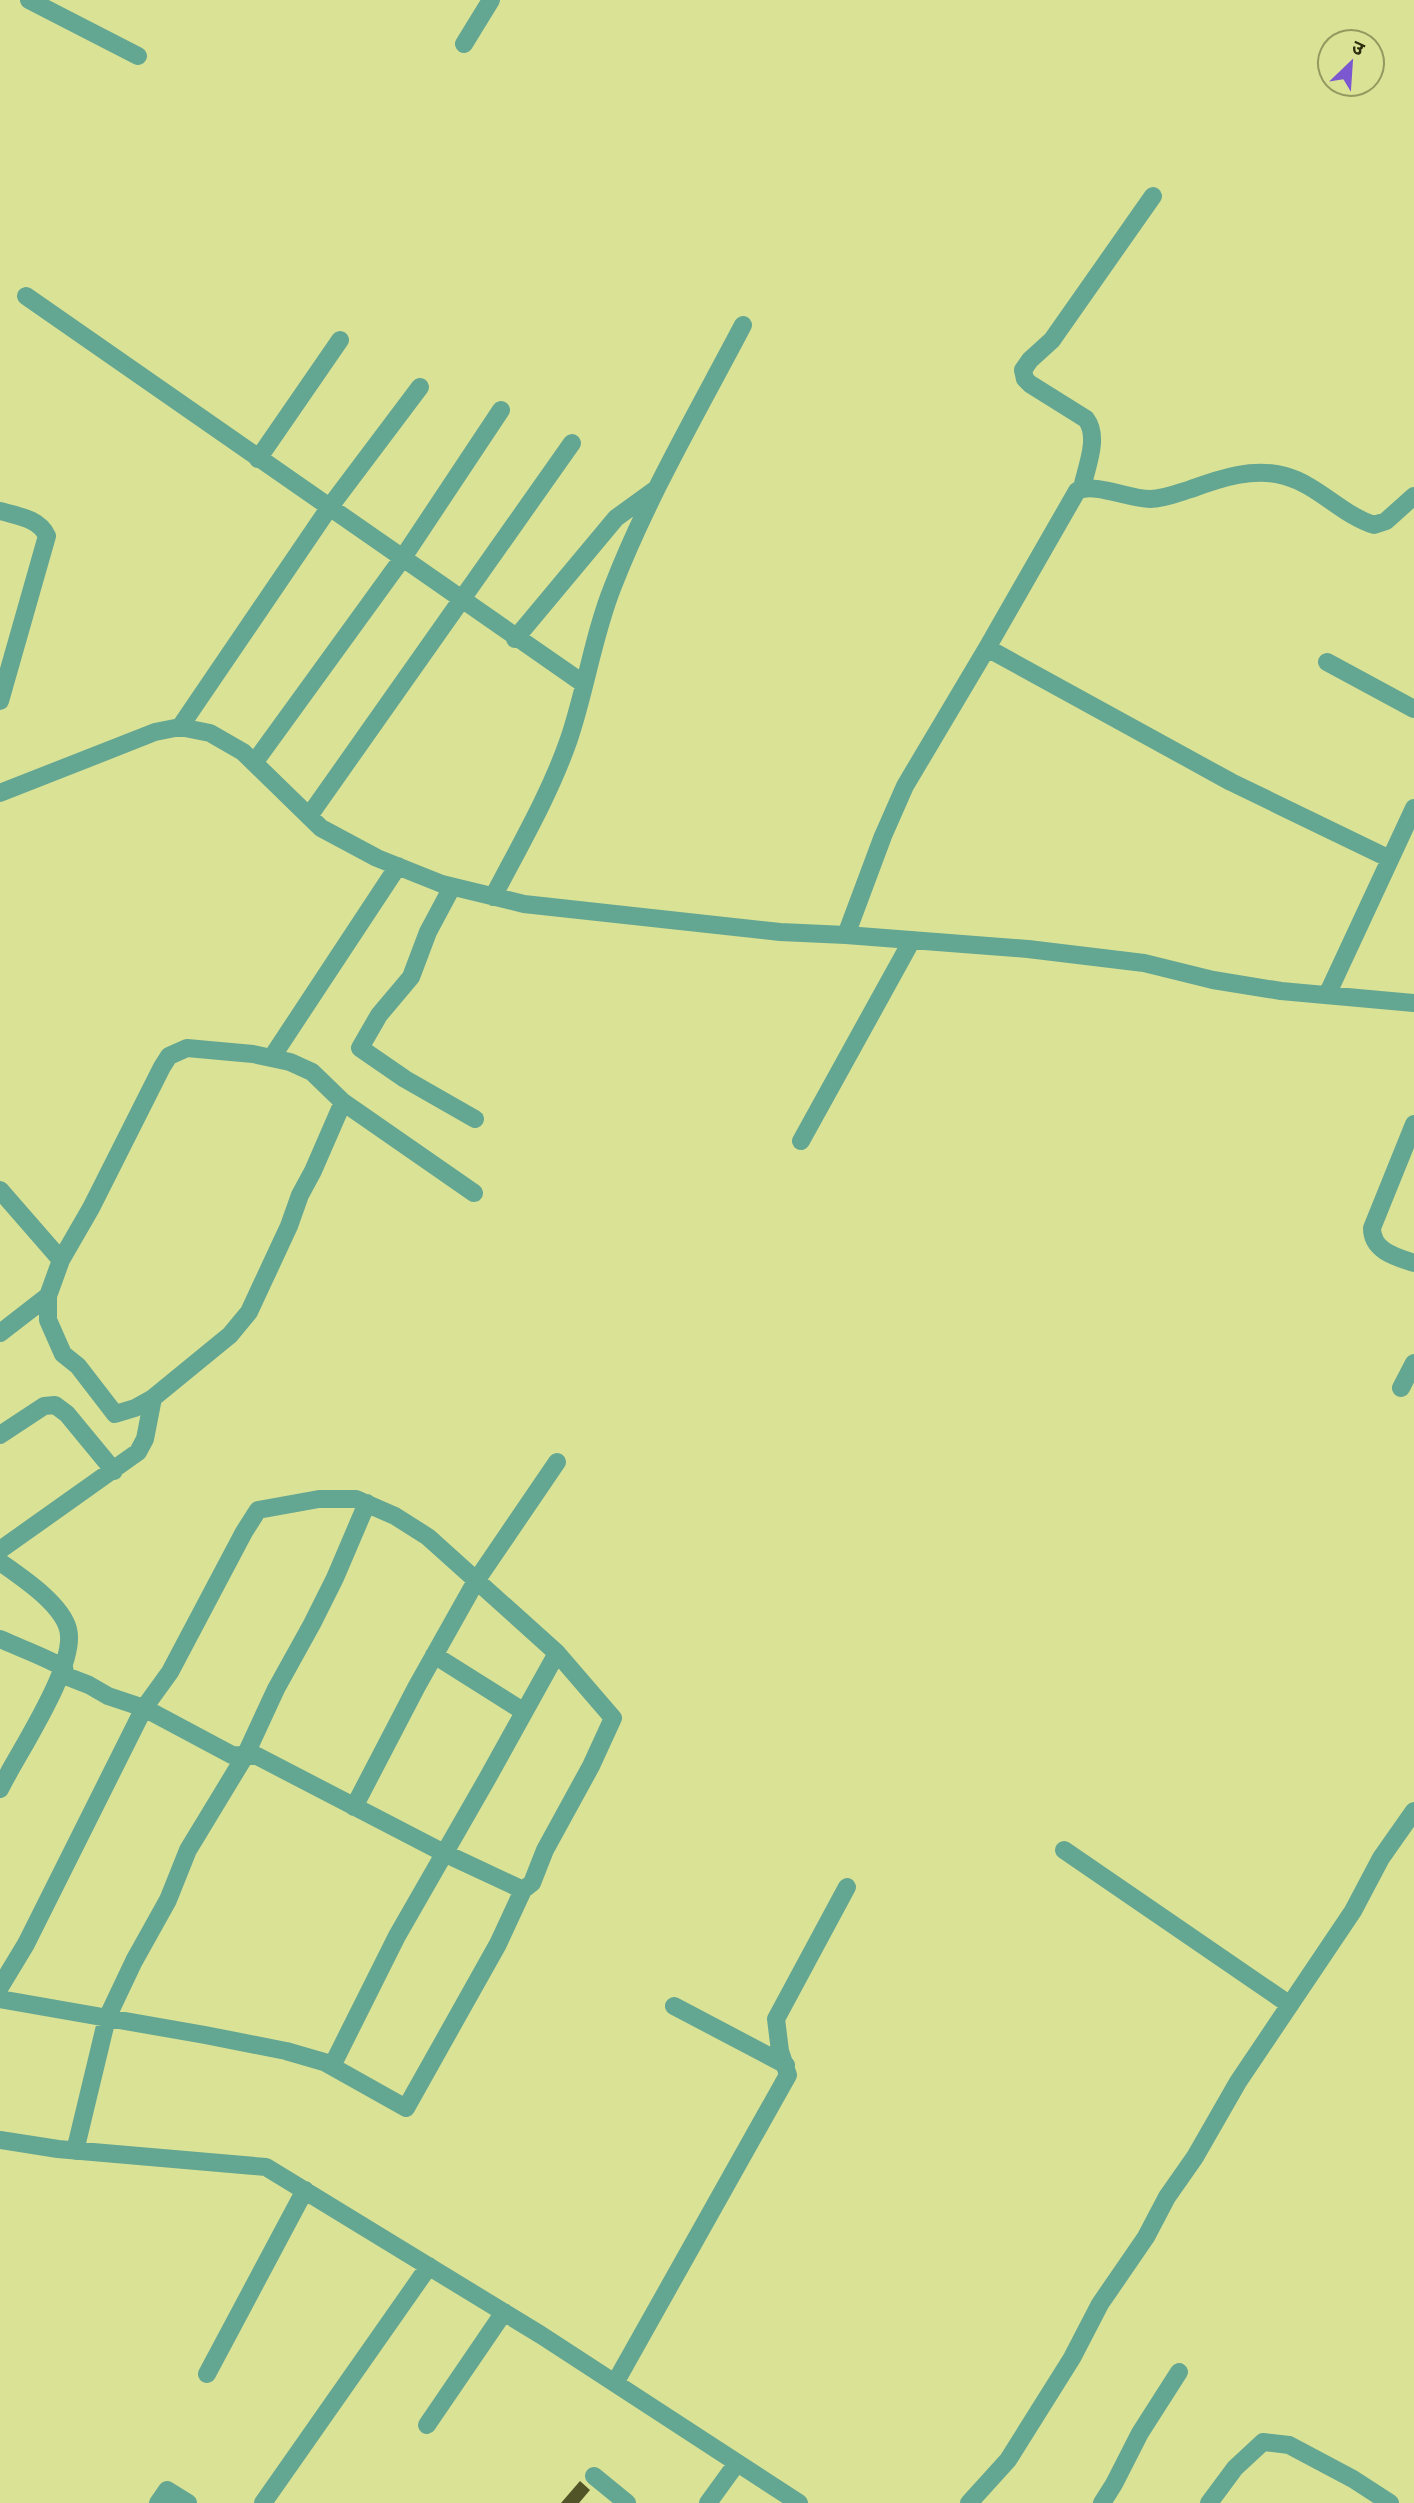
<svg xmlns="http://www.w3.org/2000/svg" width="1414" height="2503" viewBox="0 0 1414 2503" font-family="'Golos Text','Noto Sans Devanagari',sans-serif">
  <style>
    .building { fill: #505427 }
    .lines { fill: none; stroke-linecap: round; stroke-linejoin: round }
    .minor { stroke: #63a692; stroke-width: 18 }
  </style>
  <rect width="100%" height="100%" fill="#dae296"/>
  <path class="building" d="M580 2481 590 2490 579 2503H561Z"/>
  <g class="lines">
    <path class="minor" d="M29 0 138 56
      M464 44 491 0
      M26 296 584 684
      M258 459 340 340
      M1082 488C1086 468 1100 437 1086 419L1030 384 1025 379 1023 370 1030 360 1052 340 1153 196
      M0 511C17 516 39 518 47 536L0 701
      M515 639 616 518 656 489
      M987 648 1231 782 1390 859
      M1327 662 1414 709
      M180 727 329 508 420 387
      M254 763 402 559 501 410
      M0 793 155 732 180 727 210 733 243 752 321 828 377 858 442 884 524 904 780 932 846 935 1028 949 1144 963 1213 980 1281 991 1414 1003
      M309 816 572 443
      M452 887 428 932 411 977 379 1015 360 1048 405 1079 475 1119
      M493 897C520 845 550 794 569 739 586 689 593 636 613 586 648 496 698 411 743 325
      M846 935 883 836 905 786 987 648 1077 491C1094 482 1129 499 1150 499 1164 499 1178 493 1191 489 1221 478 1254 467 1285 476 1318 485 1342 515 1374 525L1386 521 1414 496
      M1327 995 1414 808
      M272 1057 398 866
      M1414 1124 1372 1228C1372 1251 1396 1257 1414 1263
      M801 1141 912 940
      M0 1190 61 1260 48 1296V1320L63 1354 78 1366 115 1414 135 1408 153 1398 230 1335 249 1312 289 1226 300 1195 313 1171 343 1102
      M61 1260 91 1208 162 1067 169 1056 187 1048 253 1054 290 1062 312 1072 343 1102 474 1193
      M0 1333 48 1296
      M1401 1388 1414 1363
      M0 1435 44 1406 55 1405 67 1414 114 1471
      M0 1550 138 1452 145 1439 153 1398
      M0 1562C21 1577 61 1603 68 1629 78 1665 17 1754 0 1789
      M0 1639C22 1649 43 1656 64 1668L66 1676 89 1685 108 1696 144 1708 232 1755 257 1756 444 1853 523 1890
      M434 1655 523 1711
      M354 1807 417 1686 476 1581 557 1462
      M1064 1850 1290 2005
      M0 1987 26 1944 144 1708 170 1672 244 1532 258 1510 319 1499H356L395 1516 428 1537 557 1653 613 1718 591 1766 545 1850 532 1883 523 1890 498 1944 406 2108 324 2062 286 2051 205 2035 0 1999
      M674 2006 786 2065
      M332 2066 397 1936 487 1779 557 1653
      M0 2140 58 2149 266 2167 541 2335 799 2503
      M75 2151 107 2018 134 1961 168 1900 188 1850 245 1756 276 1689 312 1624 335 1578 367 1503
      M207 2374 305 2190
      M615 2383 788 2075 780 2051 776 2019 847 1887
      M427 2425 504 2312
      M594 2476 627 2503
      M158 2503 167 2490 188 2503
      M263 2503 429 2266
      M708 2503 737 2463
      M969 2503 1008 2460 1072 2358 1100 2304 1146 2237 1167 2197 1195 2157 1238 2082 1353 1911 1381 1858 1414 1811
      M1102 2503 1114 2484 1140 2433 1179 2372
      M1209 2503 1235 2468 1263 2442 1289 2445 1353 2479 1390 2503"/>
  </g>
  <g transform="translate(1351 63) rotate(25)"><circle r="33" fill="#dae296" stroke="#94995f" stroke-width="2"/>
  <path d="M0-5L12 26L0 18L-12 26Z" fill="#7b57d0"/>
  <text y="-10" font-size="19" font-weight="bold" text-anchor="middle" fill="#2a2c0d">उ</text>
  </g>
</svg>
